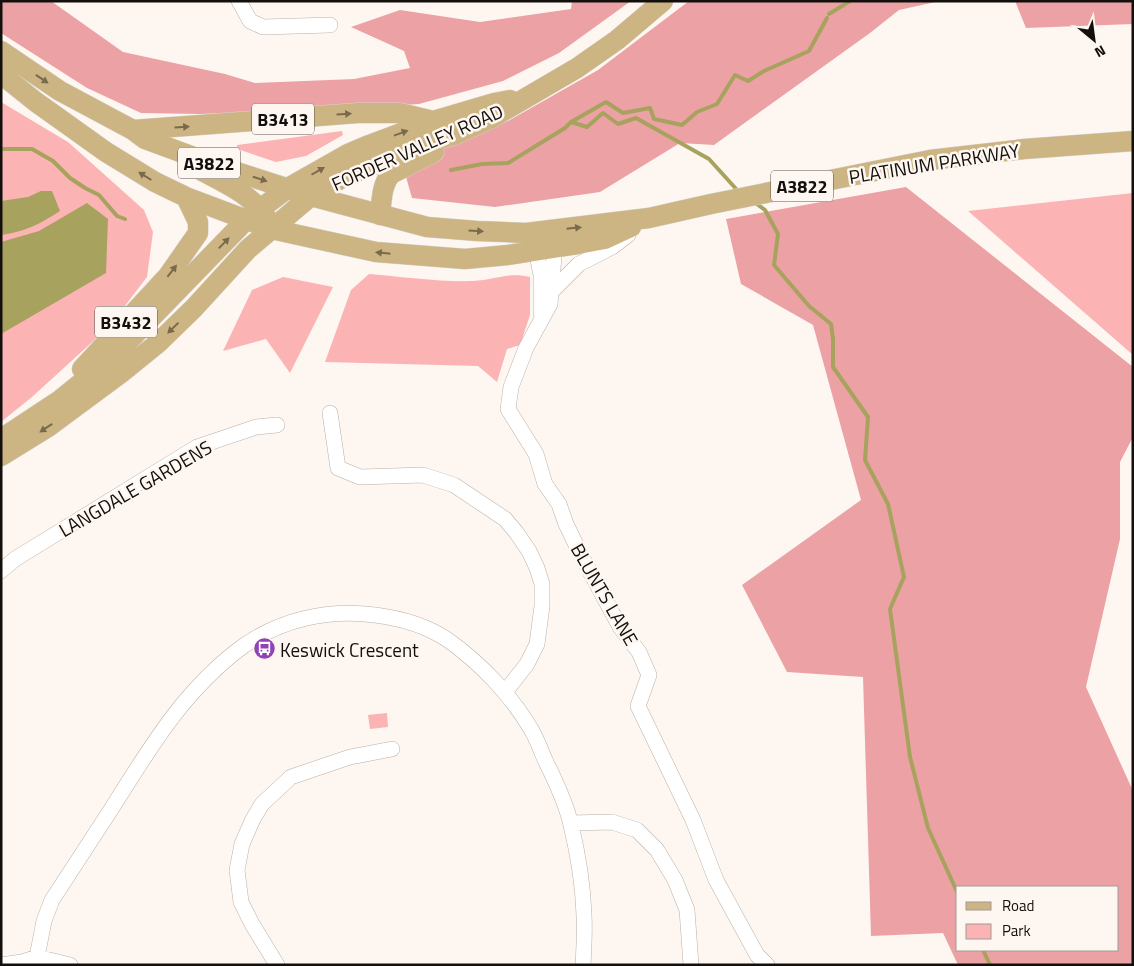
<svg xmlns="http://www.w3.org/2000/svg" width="1134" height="966" viewBox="0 0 1134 966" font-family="'Titillium Web',sans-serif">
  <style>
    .green { fill: #fbb3b4 }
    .forest { fill: #eca2a4; fill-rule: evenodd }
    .water { fill: #a8a25f }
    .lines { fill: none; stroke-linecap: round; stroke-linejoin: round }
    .stream { stroke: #a8a25f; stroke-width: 4 }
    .minor-casing { stroke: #b9b0a9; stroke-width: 16 }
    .major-casing { stroke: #d4d4d3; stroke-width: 21 }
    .minor { stroke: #fff; stroke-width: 15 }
    .major { stroke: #cdb583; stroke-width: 20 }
    .oneway { fill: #796a4d }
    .labels { text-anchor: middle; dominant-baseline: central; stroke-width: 5; stroke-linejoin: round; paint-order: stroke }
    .shield { fill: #fef7f1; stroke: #595551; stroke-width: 1 }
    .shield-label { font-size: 18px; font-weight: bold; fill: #120f0c }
    .street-label { font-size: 19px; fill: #120f0c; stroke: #fef7f1 }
    .poi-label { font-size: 19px; fill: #120f0c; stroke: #fef7f1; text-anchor: start }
  </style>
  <rect width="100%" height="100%" fill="#fef7f1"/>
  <path class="green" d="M1 102 68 142 144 210 153 232 147 277 121 311 101 334 32 397 1 422Z
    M342 131 343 135 306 156 276 162 237 149V145Z
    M1133 193V355L968 211Z
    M369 274C404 277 439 282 473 281 495 280 508 272 530 277V315L520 345 507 349 497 382 478 366 325 362 351 290Z
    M283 277 333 287 290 373 266 339 223 351 252 290Z
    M387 713 388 727 370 729 368 715Z"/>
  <path class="forest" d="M1 1H51L123 52 225 74 255 83 354 79 410 68 404 51 351 27 400 10 480 22 571 9 572 1H631L559 53 503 81 419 104 311 111 199 114 141 113 87 88 1 33Z
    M689 1H940L899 10 870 33 714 145 680 143 600 192 495 207 412 198 402 163 508 121 598 70Z
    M1015 1H1133V24L1026 28Z
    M906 187 1133 367V437L1120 462V539L1086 687 1133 791V965H958L943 933 871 936 863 677 787 672 742 585 861 500 813 325 741 284 726 219ZM958 887H1118V950H958Z"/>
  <path class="water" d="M41 191H52L60 211C38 225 27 231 1 235V201L28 197Z
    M87 203 108 219 106 273 1 334V242L39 231Z"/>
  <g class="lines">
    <path class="stream" d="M829 14 850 1
      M571 122 587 127 603 113 618 124 636 118 709 159 738 191
      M1 149H32L53 161 70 178 85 188 99 195 117 216 125 219
      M451 170 482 164 508 163 565 128 571 122 606 102 623 113 650 108 654 119 682 125 697 112 717 104 735 75 748 81 764 71 809 51 827 18
      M754 202 765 210 778 234 774 265 809 306 831 324 833 339V367L868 417 865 460 888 504 904 577 890 609 910 757 928 828 958 894
      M983 950 990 965"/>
    <defs>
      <path id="minor" d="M239 1 250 21 263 27 330 25
        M549 243 555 245 550 304 526 348 511 387 508 409 536 454 545 484 559 504 566 524 581 555 620 627 639 652 649 675 638 706 693 820 716 880 757 955 767 965
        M536 250 541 275V313
        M552 291 579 264 612 247 628 235
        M330 413 338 468 360 477 423 475 454 485 505 519 516 532 529 551 537 568 542 584V606L537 644 527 664 505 692
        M1 571 15 559 197 447 256 427 277 425
        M571 823 612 822 637 830 657 850 675 880 687 910 691 965
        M37 957 44 921 52 900C72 869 92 839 112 808 150 748 183 691 242 647 281 619 328 609 375 615 399 618 427 626 448 640 480 663 511 695 531 729 537 739 541 751 546 762 556 782 566 803 571 825 578 854 583 885 584 915 585 931 584 948 583 965
        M1 965 22 962 37 957 70 965
        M277 965 252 924 241 902 237 870 242 844 253 819 262 804 291 777 350 757 392 749"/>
      <path id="major" d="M1 51 60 91 133 130 145 139 221 167 311 196 427 227 477 231 526 233 649 218 711 204 930 160 1024 149 1133 141
        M1 74 36 102 106 152 155 182 186 197 271 229 376 252 465 259 508 255 578 244 605 239 631 227
        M133 130 358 113H400L433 121
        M202 171C225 183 254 196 268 220
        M380 215C382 201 381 185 391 174L434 152
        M82 369 168 276 198 233V222L186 197
        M1 439 60 400 112 358 247 219 288 188 348 154 369 145 433 121 494 103 510 100
        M1 456 48 427 121 373 158 343 194 308 248 249 311 196 342 178 428 142 454 135 490 119 577 68 617 40 663 1"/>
    </defs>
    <use href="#minor" class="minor-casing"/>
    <use href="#major" class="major-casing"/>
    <use href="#minor" class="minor"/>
    <use href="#major" class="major"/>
  </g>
  <defs><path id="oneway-solid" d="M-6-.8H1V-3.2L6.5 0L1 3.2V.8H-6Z" transform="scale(1.25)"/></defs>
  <g class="oneway">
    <use href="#oneway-solid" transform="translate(42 79) rotate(34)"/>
    <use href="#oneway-solid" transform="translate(344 114) rotate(-4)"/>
    <use href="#oneway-solid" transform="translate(182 127) rotate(-4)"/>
    <use href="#oneway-solid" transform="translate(401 133) rotate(-20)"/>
    <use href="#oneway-solid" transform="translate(318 171) rotate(-30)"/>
    <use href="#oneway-solid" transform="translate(145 176) rotate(-148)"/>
    <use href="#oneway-solid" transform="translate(260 179) rotate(17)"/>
    <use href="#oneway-solid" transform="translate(574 228) rotate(-6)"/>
    <use href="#oneway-solid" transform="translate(476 231) rotate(4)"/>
    <use href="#oneway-solid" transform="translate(224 243) rotate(-46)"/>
    <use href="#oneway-solid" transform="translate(383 253) rotate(-174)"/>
    <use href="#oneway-solid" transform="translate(172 271) rotate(-52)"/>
    <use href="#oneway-solid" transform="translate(173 328) rotate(136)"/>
    <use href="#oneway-solid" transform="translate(46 428) rotate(146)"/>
  </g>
  <defs>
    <symbol id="bus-disc" viewBox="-11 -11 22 22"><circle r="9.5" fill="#9043b4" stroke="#fef7f1"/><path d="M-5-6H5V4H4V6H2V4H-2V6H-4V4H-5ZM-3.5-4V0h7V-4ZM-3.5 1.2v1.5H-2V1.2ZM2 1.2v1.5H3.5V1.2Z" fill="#fff"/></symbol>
  </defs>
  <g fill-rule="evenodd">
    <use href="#bus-disc" x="252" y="636" width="25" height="25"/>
  </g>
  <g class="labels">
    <g class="shield">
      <rect x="252" y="103.5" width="62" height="31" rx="4"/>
      <rect x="178" y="147.5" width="62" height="31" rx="4"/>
      <rect x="771" y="170.5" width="62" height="31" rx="4"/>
      <rect x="95" y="306.5" width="62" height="31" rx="4"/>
    </g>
    <g class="shield-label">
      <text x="283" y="119">B3413</text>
      <text x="209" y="163">A3822</text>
      <text x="802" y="186">A3822</text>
      <text x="126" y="322">B3432</text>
    </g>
    <g class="street-label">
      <text transform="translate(417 147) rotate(-24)">FORDER VALLEY ROAD</text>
      <text transform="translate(934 163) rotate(-9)">PLATINUM PARKWAY</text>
      <text transform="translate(135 488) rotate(-30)">LANGDALE GARDENS</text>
      <text transform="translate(605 594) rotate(60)">BLUNTS LANE</text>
    </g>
    <g class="poi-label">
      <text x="280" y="649">Keswick Crescent</text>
    </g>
  </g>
  <rect width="1134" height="966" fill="none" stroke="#120f0c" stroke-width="5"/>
  <rect x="956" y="886" width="162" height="65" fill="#fef7f1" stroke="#a09a95"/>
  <rect x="966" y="902" width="25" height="8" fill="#cdb583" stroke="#a09a95"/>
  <text x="1002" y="911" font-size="15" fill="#120f0c">Road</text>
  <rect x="966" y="924" width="25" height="15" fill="#fbb3b4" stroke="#a09a95"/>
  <text x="1002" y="936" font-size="15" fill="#120f0c">Park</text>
  <g transform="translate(1094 40) rotate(151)" stroke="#fef7f1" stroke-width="4" paint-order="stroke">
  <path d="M0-4L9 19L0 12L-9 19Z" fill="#120f0c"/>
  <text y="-8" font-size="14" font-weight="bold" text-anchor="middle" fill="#120f0c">N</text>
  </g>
</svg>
